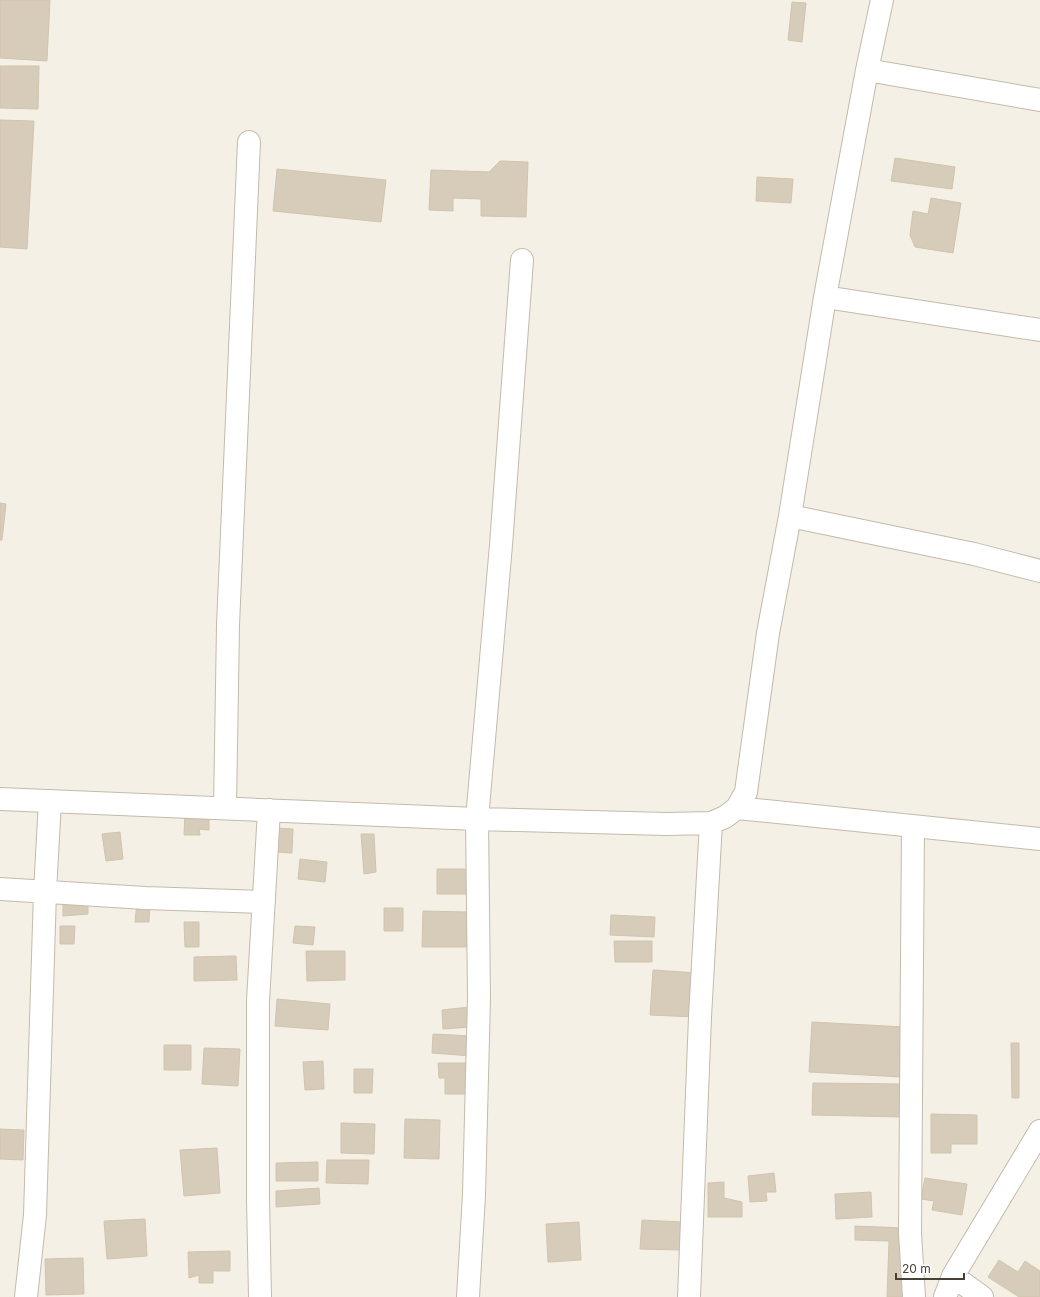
<svg xmlns="http://www.w3.org/2000/svg" width="1040" height="1297" viewBox="0 0 1040 1297" font-family="Inter,sans-serif">
  <style>
    .building { fill: #d7ccba; stroke: #d2c4ad }
    .lines { fill: none; stroke-linecap: round; stroke-linejoin: round }
    .minor-casing { stroke: #c3bbaa; stroke-width: 24 }
    .minor { stroke: #fff; stroke-width: 22 }
  </style>
  <rect width="100%" height="100%" fill="#f4f0e6"/>
  <path class="building" d="M0 0H50L47 61 0 58Z
    M792 2 806 3 802 42 788 40Z
    M0 66H39L38 109 0 108Z
    M0 120 34 121 27 249 0 247Z
    M895 158 955 167 952 189 891 181Z
    M500 161 528 162 526 217 481 216V199L453 198V211L429 210 431 170 489 172Z
    M277 169 386 180 381 222 273 211Z
    M757 177 793 179 791 203 756 201Z
    M931 198 961 203 953 253 915 247 910 235 913 211 928 214Z
    M0 503 6 504 2 540H0Z
    M185 811 209 812V830L199 829 200 835H184Z
    M277 828 293 829 292 853 276 852Z
    M120 832 123 859 106 861 102 834Z
    M361 834H374L376 872 364 874Z
    M300 859 327 862 325 882 298 879Z
    M437 869H471V894H437Z
    M137 902 150 903 149 922H135Z
    M88 903V914L63 916V904Z
    M384 908H403V931H384Z
    M423 911 468 912 467 947H422Z
    M611 915 655 917 654 937 610 935Z
    M184 922H199V947H185Z
    M60 926H75L74 944H60Z
    M295 926 315 927 313 945 293 943Z
    M614 941H652V962H615Z
    M306 951H345V980L307 981Z
    M236 956 237 980 194 981V957Z
    M653 970 697 973 694 1017 650 1015Z
    M277 999 330 1004 328 1030 275 1026Z
    M470 1007 471 1027 443 1029 442 1010Z
    M812 1022 905 1027 902 1077 809 1072Z
    M433 1034 473 1036 472 1056 432 1053Z
    M1011 1043H1019V1098H1012Z
    M164 1045H191V1070H164Z
    M204 1048 240 1049 238 1086 202 1084Z
    M323 1061 324 1089 305 1090 303 1062Z
    M438 1063H467L468 1094H445V1078H439Z
    M354 1069H373L372 1093H354Z
    M813 1083 904 1084 903 1117 812 1115Z
    M931 1114 977 1115V1144H951V1153H931Z
    M405 1119 440 1120 439 1159 404 1158Z
    M341 1123 375 1124 374 1154 341 1153Z
    M0 1129 24 1130 23 1160 0 1159Z
    M217 1148 220 1193 184 1196 180 1150Z
    M327 1160H369L368 1184 326 1183Z
    M318 1162V1181H276V1163Z
    M774 1173 776 1192H766L767 1201 750 1202 748 1176Z
    M925 1178 967 1184 962 1215 932 1210 934 1201 921 1199Z
    M724 1182V1198L742 1202V1217H708V1183Z
    M319 1188 320 1204 276 1207V1191Z
    M871 1192 872 1217 836 1219 835 1194Z
    M145 1219 147 1256 107 1259 104 1221Z
    M642 1220 682 1222 681 1250 640 1249Z
    M579 1222 581 1260 548 1262 546 1224Z
    M855 1226 905 1228 903 1297H887L889 1241 855 1240Z
    M230 1251V1271H213V1283H199V1275L189 1278 188 1252Z
    M83 1258 84 1294 46 1295 45 1259Z
    M999 1260 1018 1272 1025 1261 1040 1271V1297H1019L988 1277Z"/>
  <g class="lines">
    <defs>
      <path id="minor" d="M867 70 1040 100
        M825 297 1040 330
        M790 516 974 554 1040 571
        M0 799 477 819 666 824 711 823 725 817 737 808 746 792 768 633 790 516 825 297 867 70 882 0
        M225 808 228 625 249 142
        M737 808 1040 839
        M913 826 910 1233 914 1297
        M0 889 145 898 264 902
        M953 1276 982 1297
        M26 1297 35 1215 45 892 50 801
        M260 1297 258 1199V1001L269 810
        M468 1297 474 1195 479 998 477 819 501 545 522 260
        M689 1297 700 1017 711 823
        M945 1297 953 1276 1040 1131"/>
    </defs>
    <use href="#minor" class="minor-casing"/>
    <use href="#minor" class="minor"/>
  </g>
  <path d="M896 1273v6h68v-6" fill="none" stroke="#474034" stroke-width="2"/>
  <text x="902" y="1273" font-size="12" fill="#474034" stroke="#ffffff" stroke-width="3" paint-order="stroke">20 m</text>
</svg>
